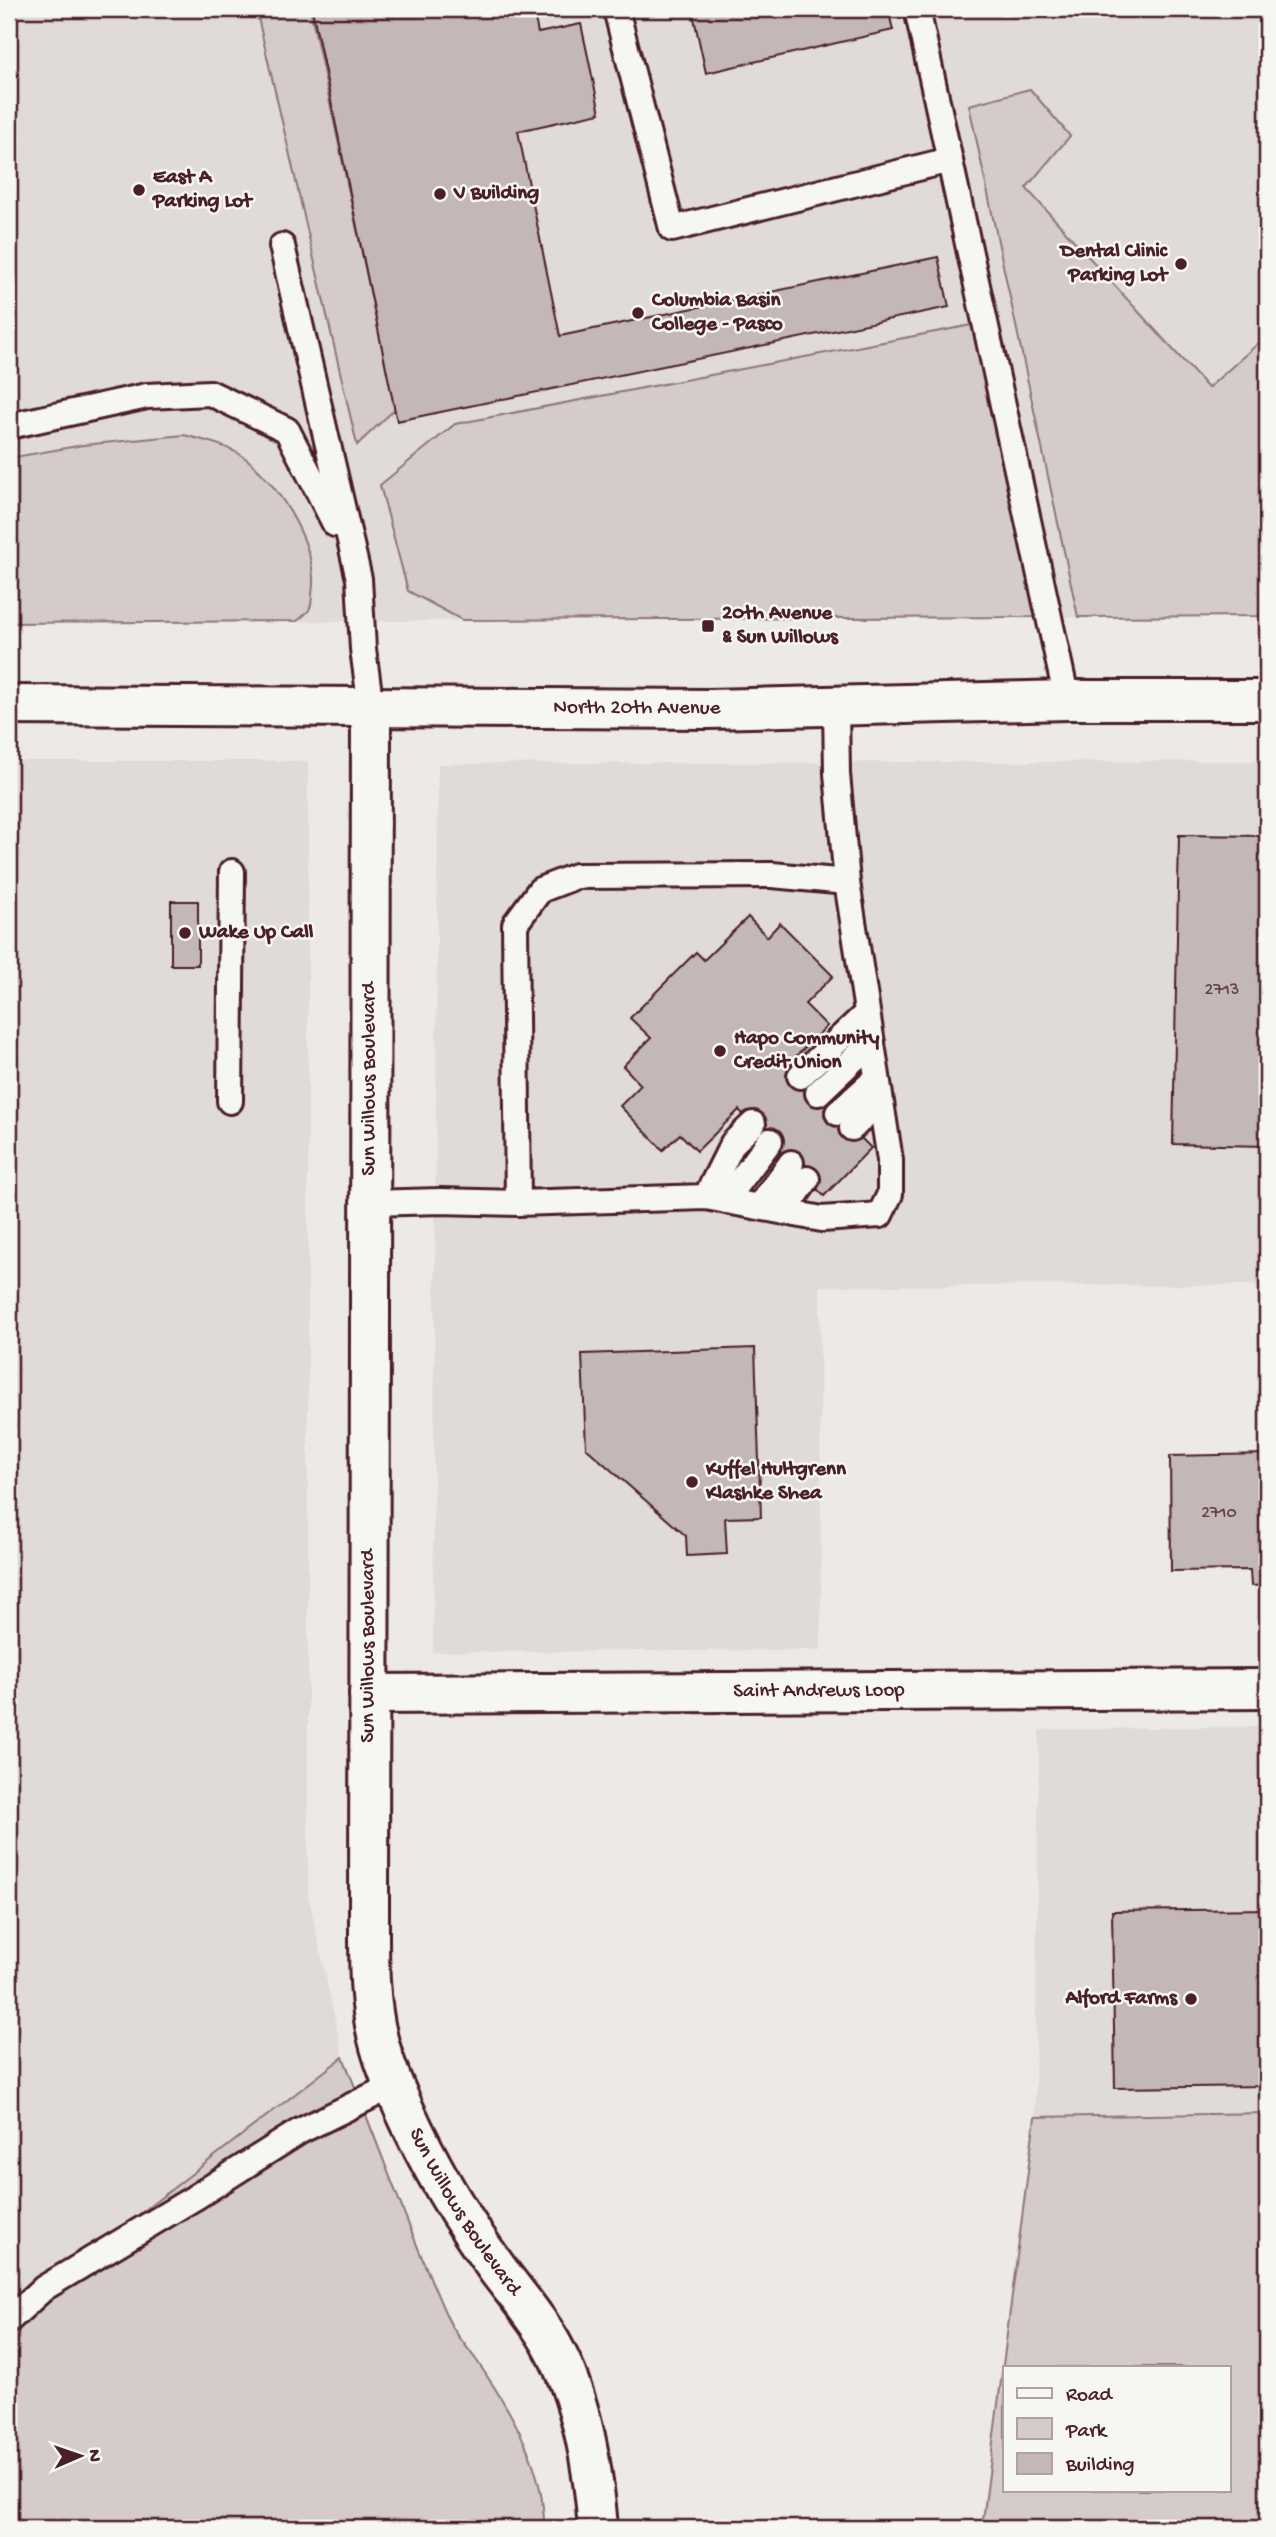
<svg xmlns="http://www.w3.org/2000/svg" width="1276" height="2537" viewBox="0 0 1276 2537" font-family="'Gochi Hand',sans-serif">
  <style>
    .built { fill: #e0dad8 }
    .green { fill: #d4cbca; stroke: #8f757a; stroke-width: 2; fill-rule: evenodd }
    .building { fill: #c4b7b7; stroke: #4a1f2b; stroke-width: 2 }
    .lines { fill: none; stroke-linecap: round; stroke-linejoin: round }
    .service-casing { stroke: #4a1f2b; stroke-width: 30 }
    .minor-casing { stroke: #4a1f2b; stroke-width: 44 }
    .tertiary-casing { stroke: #4a1f2b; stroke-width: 44 }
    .secondary-casing { stroke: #4a1f2b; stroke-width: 44 }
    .service { stroke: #f6f6f2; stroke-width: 24 }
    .minor { stroke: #f6f6f2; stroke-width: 38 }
    .tertiary { stroke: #f6f6f2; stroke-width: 38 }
    .secondary { stroke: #f6f6f2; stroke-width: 38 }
    .poi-dot { fill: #4a1f2b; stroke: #f6f6f2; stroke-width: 2.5 }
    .labels { text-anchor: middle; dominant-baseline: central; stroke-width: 5; stroke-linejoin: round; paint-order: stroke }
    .number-label { font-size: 18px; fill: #68454e }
    .poi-label { font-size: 21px; font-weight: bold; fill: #4a1f2b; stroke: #f6f6f2; text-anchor: start }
    .street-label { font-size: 21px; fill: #4a1f2b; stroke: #f6f6f2 }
  </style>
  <rect width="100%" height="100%" fill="#ece9e6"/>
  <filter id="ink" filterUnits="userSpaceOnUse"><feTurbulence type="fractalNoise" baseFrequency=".0143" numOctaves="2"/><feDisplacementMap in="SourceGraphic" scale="14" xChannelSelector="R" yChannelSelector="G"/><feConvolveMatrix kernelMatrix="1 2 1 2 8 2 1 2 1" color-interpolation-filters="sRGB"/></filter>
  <g filter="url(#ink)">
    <path class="built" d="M9 9H1267V616L9 623Z
      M9 761H308V1894L343 2057 9 2315Z
      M1267 761V1285L820 1286 821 1650 433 1652 438 764Z
      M1267 1726V2113L1035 2117 1039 1730Z"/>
    <path class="green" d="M256 9H310L395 409 357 445Z
      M1030 89 1070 136 1026 188 1208 388 1262 340 1267 345V616L1078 617 969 105Z
      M972 325 1037 617 462 620 408 591 380 485 455 424Z
      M184 435C206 441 232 446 249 461 281 489 320 550 312 594 312 599 311 606 309 610 306 614 301 618 297 621L9 623V458L83 445Z
      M343 2057C378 2143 410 2234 448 2319 456 2336 471 2351 481 2367 513 2414 545 2470 544 2528H9V2315Z
      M1267 2113V2528H982L1035 2117ZM1229 2367V2490H1005V2367Z"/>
    <path class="building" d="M312 9H533L538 33 581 24 600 113 518 131 560 336 938 257 949 307 397 421Z
      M692 9H888L893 30 706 73Z
      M1179 835 1267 836V1146L1173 1144Z
      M171 901H198V965H171Z
      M748 917 767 937 780 923 833 976 805 1004 827 1026 788 1064 871 1148 824 1196 739 1110 697 1151 680 1134 663 1150 620 1106 641 1085 623 1066 651 1038 630 1018 696 952 704 960Z
      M755 1348 761 1517 725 1518 727 1554 687 1556 686 1536 586 1448 582 1354Z
      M1267 1454V1585L1251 1586 1250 1570 1171 1571 1170 1456Z
      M1267 1909V2086L1115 2088 1112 1911Z"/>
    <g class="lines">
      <defs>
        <path id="service" d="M616 9 672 229 950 160
          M917 9 1067 700
          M282 246 359 579 363 649 371 708
          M9 426 147 396 210 393 287 430 335 524
          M800 1076 867 1013
          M818 1093 872 1042
          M230 1101 232 872
          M838 1113 877 1078
          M852 1128 880 1100
          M706 1197 733 1143 753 1124
          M725 1201 770 1141
          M370 1203 440 1201 518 1203 706 1197 822 1219 880 1215 890 1194V1160L847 882
          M518 1203 515 924 540 890 576 876 772 875 847 882 837 774 836 706
          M759 1207 791 1163
          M784 1212 807 1179
          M9 2320 44 2288 194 2198 300 2131 394 2085"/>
        <g id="minor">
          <path id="s1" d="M369 1694 1267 1689"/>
        </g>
        <g id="tertiary">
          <path id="s2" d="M371 708 369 1912C369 1955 368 1998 378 2039 384 2064 394 2087 404 2109 430 2167 461 2219 498 2270 516 2294 536 2317 551 2343 582 2398 593 2466 598 2528"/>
        </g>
        <g id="secondary">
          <path id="s3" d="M9 705 708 709 1067 700H1267"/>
        </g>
      </defs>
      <use href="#service" class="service-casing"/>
      <use href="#minor" class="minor-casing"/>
      <use href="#tertiary" class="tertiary-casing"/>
      <use href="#secondary" class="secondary-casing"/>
      <use href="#service" class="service"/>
      <use href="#minor" class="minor"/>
      <use href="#tertiary" class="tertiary"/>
      <use href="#secondary" class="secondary"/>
    </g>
  </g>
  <g class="poi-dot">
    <circle cx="139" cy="190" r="7"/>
    <circle cx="440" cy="194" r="7"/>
    <circle cx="1181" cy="264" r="7"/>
    <circle cx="638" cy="313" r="7"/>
    <rect x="701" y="619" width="14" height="14" rx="3.5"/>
    <circle cx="185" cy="933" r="7"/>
    <circle cx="720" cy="1051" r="7"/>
    <circle cx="692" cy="1482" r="7"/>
    <circle cx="1191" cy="1999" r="7"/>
  </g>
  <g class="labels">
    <g class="number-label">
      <text x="1222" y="990">2713</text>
      <text x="1219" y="1513">2710</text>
    </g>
    <g class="poi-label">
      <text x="153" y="178">East A<tspan x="153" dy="24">Parking Lot</tspan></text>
      <text x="454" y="194">V Building</text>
      <text x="1167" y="252" text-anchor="end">Dental Clinic<tspan x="1167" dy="24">Parking Lot</tspan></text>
      <text x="652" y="301">Columbia Basin<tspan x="652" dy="24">College - Pasco</tspan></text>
      <text x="722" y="614">20th Avenue<tspan x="722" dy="24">&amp; Sun Willows</tspan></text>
      <text x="199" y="933">Wake Up Call</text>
      <text x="734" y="1039">Hapo Community<tspan x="734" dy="24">Credit Union</tspan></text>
      <text x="706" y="1470">Kuffel Hultgrenn<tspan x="706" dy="24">Klashke Shea</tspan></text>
      <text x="1177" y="1999" text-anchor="end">Alford Farms</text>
    </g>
    <g class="street-label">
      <text stroke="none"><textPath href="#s3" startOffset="628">North 20th Avenue</textPath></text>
      <text transform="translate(370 1079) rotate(-90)">Sun Willows Boulevard</text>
      <text transform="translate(369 1646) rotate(-90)">Sun Willows Boulevard</text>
      <text stroke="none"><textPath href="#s1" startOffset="450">Saint Andrews Loop</textPath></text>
      <text stroke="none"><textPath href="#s2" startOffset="1526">Sun Willows Boulevard</textPath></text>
    </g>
  </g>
  <rect width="1276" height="2537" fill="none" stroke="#f6f6f2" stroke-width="35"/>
  <rect x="18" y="18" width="1241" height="2502" fill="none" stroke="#4a1f2b" stroke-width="2.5" filter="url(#ink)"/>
  <rect x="1003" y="2366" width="228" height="126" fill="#f6f6f2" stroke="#b1a0a2" stroke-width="2"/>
  <rect x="1017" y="2388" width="35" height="10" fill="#f6f6f2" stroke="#b1a0a2" stroke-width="2"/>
  <text x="1066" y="2400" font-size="21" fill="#4a1f2b">Road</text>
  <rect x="1017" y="2418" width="35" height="21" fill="#d4cbca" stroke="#b1a0a2" stroke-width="2"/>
  <text x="1066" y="2436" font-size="21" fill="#4a1f2b">Park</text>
  <rect x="1017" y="2453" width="35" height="21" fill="#c4b7b7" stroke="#b1a0a2" stroke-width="2"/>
  <text x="1066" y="2470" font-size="21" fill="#4a1f2b">Building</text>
  <g transform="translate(80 2456) rotate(88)" stroke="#f6f6f2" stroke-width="5" paint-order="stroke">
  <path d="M0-5L12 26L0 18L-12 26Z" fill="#4a1f2b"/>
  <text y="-10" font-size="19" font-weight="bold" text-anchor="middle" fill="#4a1f2b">N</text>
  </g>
</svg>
